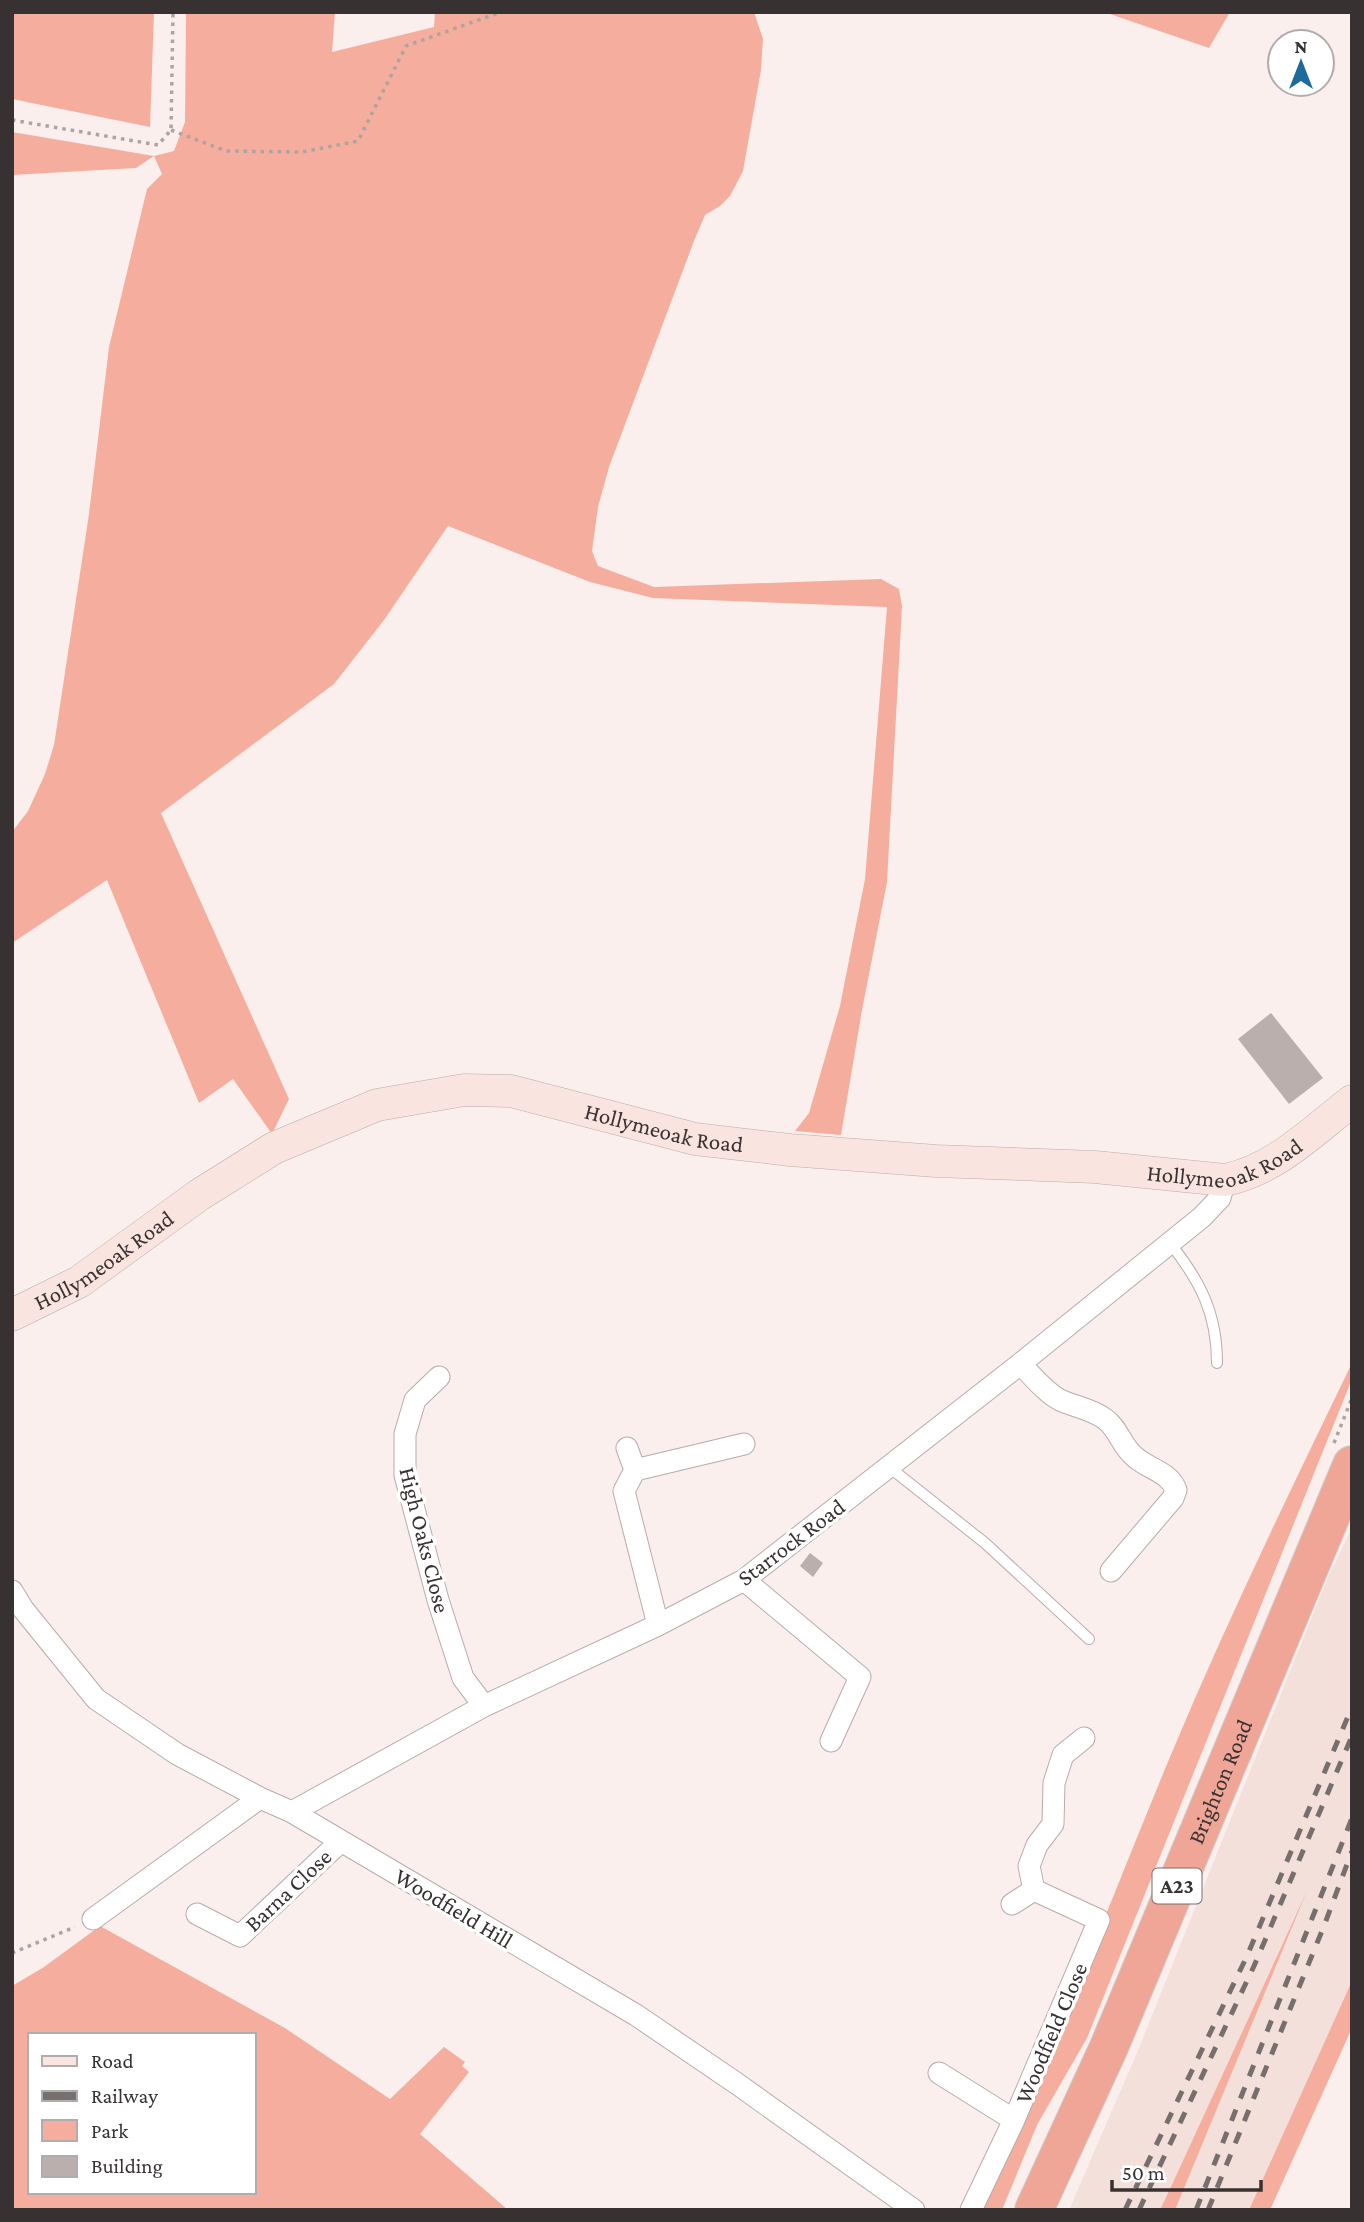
<svg xmlns="http://www.w3.org/2000/svg" width="1364" height="2222" viewBox="0 0 1364 2222" font-family="'Crimson Pro',serif">
  <style>
    .built { fill: #f4e0db }
    .green { fill: #f5ad9e; fill-rule: evenodd }
    .building { fill: #baafac }
    .lines { fill: none; stroke-linecap: round; stroke-linejoin: round }
    .lane-casing { stroke: #b7acaa; stroke-width: 12 }
    .street-casing { stroke: #b7acaa; stroke-width: 23 }
    .secondary-casing { stroke: #b7acaa; stroke-width: 33 }
    .highway-casing { stroke: #cfcece; stroke-width: 40 }
    .path { stroke: #ada4a2; stroke-width: 3.5; stroke-dasharray: 3.5 5; stroke-linecap: butt }
    .lane { stroke: #fff; stroke-width: 10 }
    .street { stroke: #fff; stroke-width: 21 }
    .secondary { stroke: #fae4e0; stroke-width: 32 }
    .highway { stroke: #f0a696; stroke-width: 38 }
    .rail { stroke: #766f6d; stroke-width: 5; stroke-dasharray: 12 12; stroke-linecap: butt }
    .labels { text-anchor: middle; dominant-baseline: central; stroke-width: 7; stroke-linejoin: round; paint-order: stroke }
    .shield { fill: #fff; stroke: #73706f; stroke-width: 2 }
    .shield-label { font-size: 21px; font-weight: bold; fill: #373231 }
    .street-label { font-size: 23px; fill: #373231; stroke: #fff }
  </style>
  <rect width="100%" height="100%" fill="#faefec"/>
  <path class="built" d="M1352 1528V1988L1260 2210H1069L1139 2048 1327 1579Z"/>
  <path class="green" d="M12 12H154L150 127 12 99Z
    M186 12H335L332 52 434 27 435 12H754L763 39 761 70 743 171 730 196 720 206 705 215 694 241 609 467 598 507 592 551 598 566 654 587 881 579 899 589 902 606 887 882 862 1010 841 1135 795 1131 809 1113 840 1006 865 879 887 607 653 598 590 582 448 526 384 620 334 684 161 813 289 1099 272 1134 233 1079 199 1103 107 880 12 943V832L28 811 45 774 54 745 89 514 109 347 147 189 162 174 154 156 136 168 12 175V132L154 156 174 151 185 122Z
    M1104 12H1230L1209 48Z
    M1352 1363V1379L1087 2038 1037 2125 1002 2210H980C1050 2062 1107 1908 1170 1757 1226 1623 1289 1493 1352 1363Z
    M1307 1891 1175 2210H1160L1170 2189Z
    M100 1926 285 2028 390 2099 444 2047 465 2062 462 2066 469 2072 420 2134 508 2210H12V1986L44 1967ZM30 2035H254V2192H30Z
    M1352 1981V2028L1270 2210H1249Z"/>
  <path class="building" d="M1271 1013 1323 1078 1289 1104 1238 1039Z
    M810 1553 823 1563 813 1577 800 1566Z"/>
  <g class="lines">
    <defs>
      <path id="lane" d="M1170 1243C1200 1281 1217 1313 1217 1363
        M889 1467 985 1543 1089 1639"/>
      <path id="street" d="M1020 1364C1032 1375 1046 1393 1060 1400 1075 1407 1092 1409 1105 1419 1119 1429 1121 1446 1135 1457 1148 1469 1170 1472 1176 1490L1173 1498 1111 1571
        M439 1377 415 1400 405 1434V1475L438 1600 463 1678 484 1706
        M627 1448 635 1470
        M744 1580 860 1677 831 1741
        M12 1591 23 1609 96 1699 177 1754 260 1798 292 1812 636 2015 736 2083 914 2210
        M658 1625 624 1491 635 1470 744 1444
        M292 1812 484 1706 658 1625 744 1580 1020 1364 1202 1217 1220 1198 1225 1180
        M1012 1904 1034 1890
        M197 1914 240 1936 341 1841
        M93 1919 260 1798
        M939 2073 1014 2120
        M971 2210 1014 2120 1099 1920 1034 1890 1029 1866 1037 1845 1053 1824 1054 1783 1063 1755 1084 1738"/>
      <g id="secondary">
        <path id="s1" d="M12 1315 79 1282 199 1195 274 1148 377 1105 464 1090 511 1091 695 1139 790 1150 936 1161 1095 1167 1225 1180C1275 1170 1313 1131 1352 1101"/>
      </g>
      <g id="highway">
        <path id="s2" d="M1034 2210 1109 2047 1352 1465"/>
      </g>
    </defs>
    <use href="#lane" class="lane-casing"/>
    <use href="#street" class="street-casing"/>
    <use href="#secondary" class="secondary-casing"/>
    <use href="#highway" class="highway-casing"/>
    <path class="path" d="M12 120 158 145 171 130 173 12
      M171 130 226 151 302 152 358 141 406 46 501 12
      M1334 1443 1352 1398
      M12 1953 75 1927"/>
    <use href="#lane" class="lane"/>
    <use href="#street" class="street"/>
    <use href="#secondary" class="secondary"/>
    <use href="#highway" class="highway"/>
    <path class="rail" d="M1125 2210 1247 1956 1352 1707
      M1139 2210 1254 1966 1352 1736
      M1196 2210 1352 1818
      M1208 2210 1324 1926 1352 1851"/>
  </g>
  <g class="labels">
    <rect class="shield" x="1152.5" y="1868.5" width="49" height="35" rx="5"/>
    <g class="shield-label">
      <text x="1177" y="1886">A23</text>
    </g>
    <g class="street-label">
      <text stroke="none"><textPath href="#s1" startOffset="716">Hollymeoak Road</textPath></text>
      <text stroke="none"><textPath href="#s1" startOffset="1283">Hollymeoak Road</textPath></text>
      <text stroke="none"><textPath href="#s1" startOffset="107">Hollymeoak Road</textPath></text>
      <text transform="translate(425 1540) rotate(76)">High Oaks Close</text>
      <text transform="translate(791 1542) rotate(-37)">Starrock Road</text>
      <text stroke="none"><textPath href="#s2" startOffset="467">Brighton Road</textPath></text>
      <text transform="translate(288 1890) rotate(-43)">Barna Close</text>
      <text transform="translate(454 1908) rotate(31)">Woodfield Hill</text>
      <text transform="translate(1051 2033) rotate(-67)">Woodfield Close</text>
    </g>
  </g>
  <rect width="1364" height="2222" fill="none" stroke="#373231" stroke-width="28"/>
  <rect x="28" y="2033" width="228" height="161" fill="#ffffff" stroke="#afadad" stroke-width="2"/>
  <rect x="42" y="2056" width="35" height="10" fill="#fae4e0" stroke="#afadad" stroke-width="2"/>
  <text x="91" y="2068" font-size="21" fill="#373231">Road</text>
  <rect x="42" y="2091" width="35" height="10" fill="#766f6d" stroke="#afadad" stroke-width="2"/>
  <text x="91" y="2103" font-size="21" fill="#373231">Railway</text>
  <rect x="42" y="2120" width="35" height="21" fill="#f5ad9e" stroke="#afadad" stroke-width="2"/>
  <text x="91" y="2138" font-size="21" fill="#373231">Park</text>
  <rect x="42" y="2156" width="35" height="21" fill="#baafac" stroke="#afadad" stroke-width="2"/>
  <text x="91" y="2173" font-size="21" fill="#373231">Building</text>
  <g transform="translate(1301 63)"><circle r="33" fill="#ffffff" stroke="#afadad" stroke-width="2"/>
  <path d="M0-5L12 26L0 18L-12 26Z" fill="#1d6a9d"/>
  <text y="-10" font-size="19" font-weight="bold" text-anchor="middle" fill="#373231">N</text>
  </g>
  <path d="M1112 2180v10h149v-10" fill="none" stroke="#373231" stroke-width="3.5"/>
  <text x="1122" y="2180" font-size="21" fill="#373231" stroke="#ffffff" stroke-width="5" paint-order="stroke">50 m</text>
</svg>
